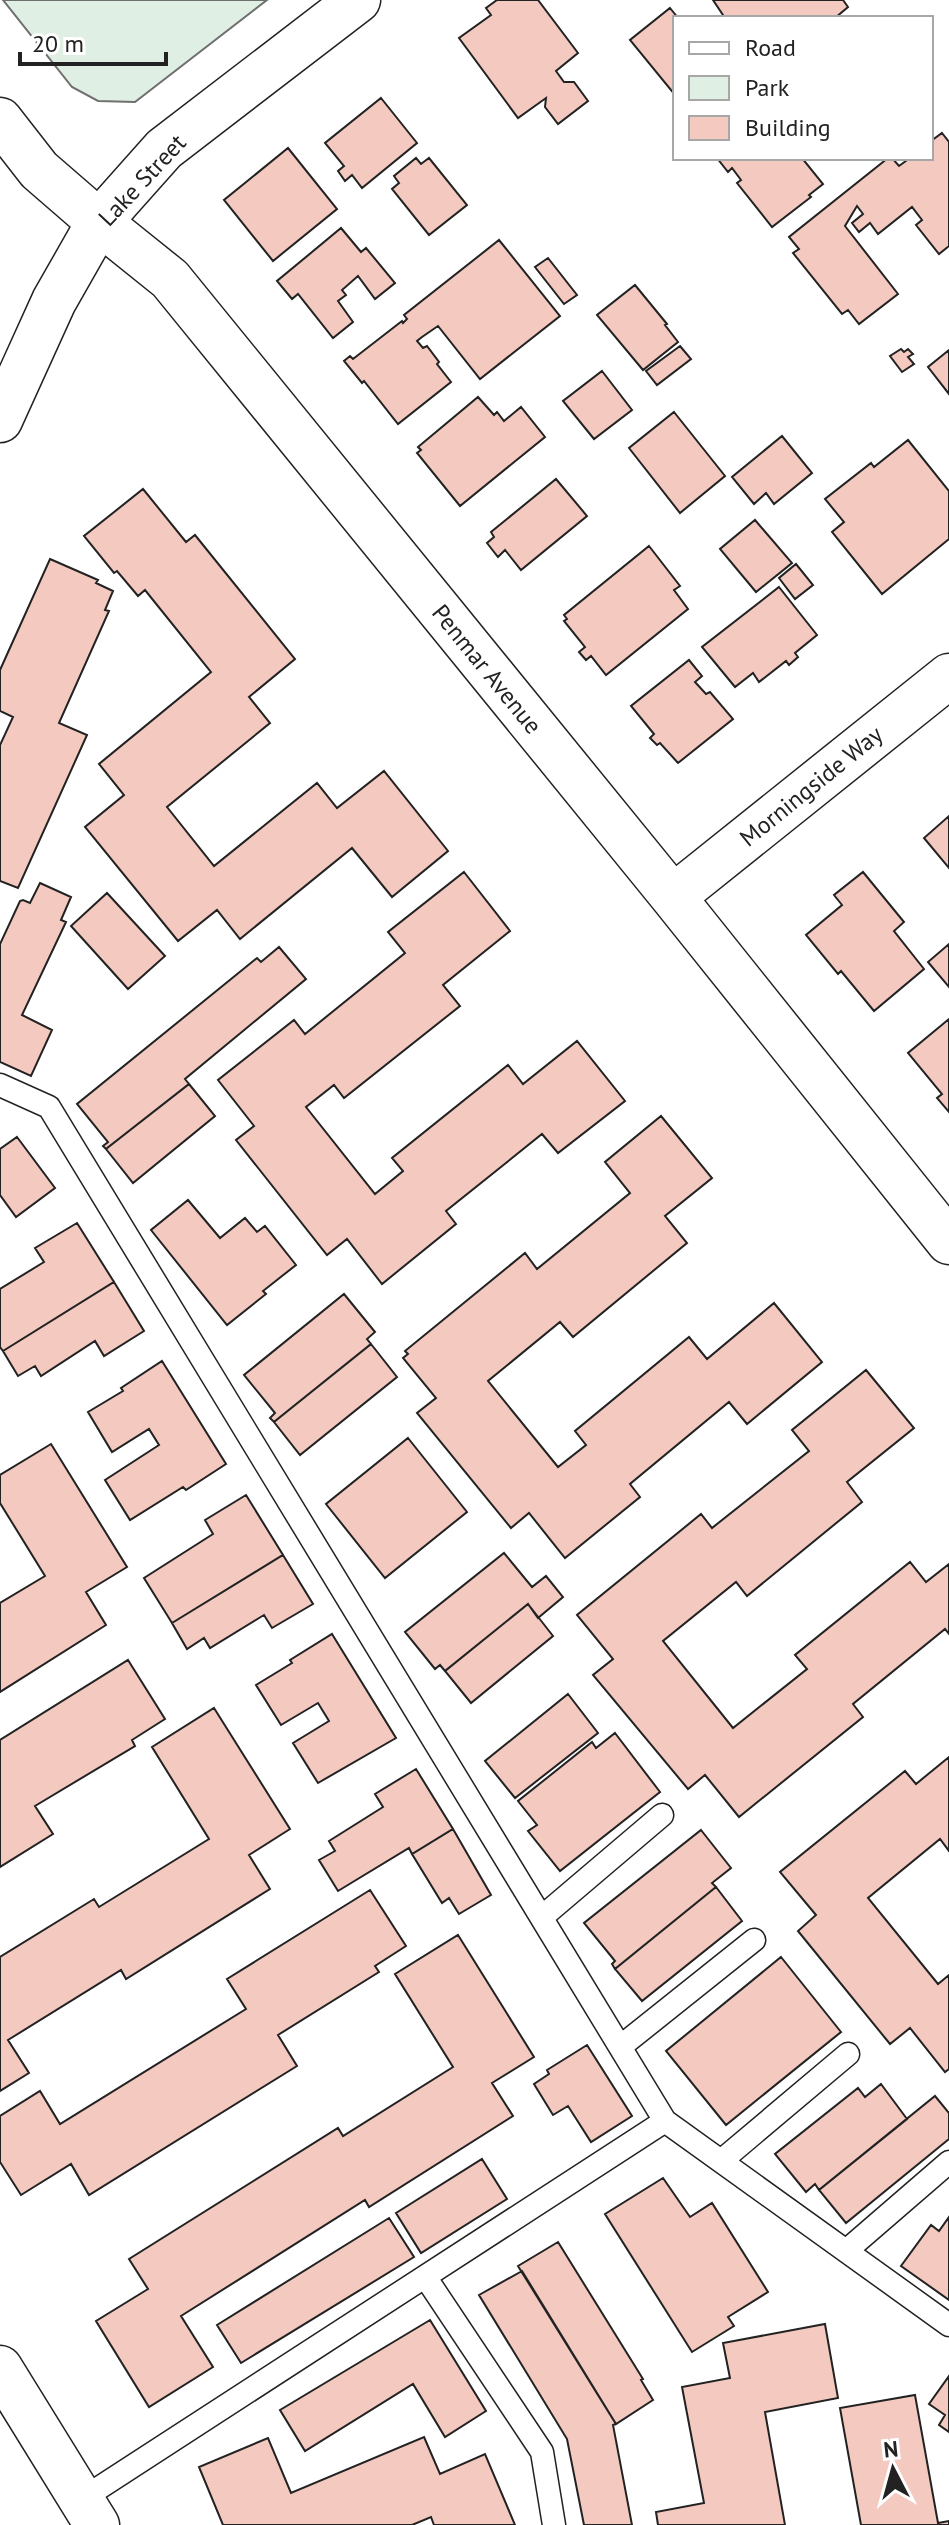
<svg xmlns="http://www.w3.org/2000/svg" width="949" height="2525" viewBox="0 0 949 2525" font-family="'PT Sans',sans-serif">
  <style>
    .green { fill: #e0efe3; stroke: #6f6f6f; stroke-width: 2 }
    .building { fill: #f3c9c0; stroke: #222; stroke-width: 2 }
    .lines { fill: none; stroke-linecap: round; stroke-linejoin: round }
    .lane-casing { stroke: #222; stroke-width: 25 }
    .street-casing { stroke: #222; stroke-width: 47 }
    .secondary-casing { stroke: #222; stroke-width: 47 }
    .lane { stroke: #fff; stroke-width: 22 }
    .street { stroke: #fff; stroke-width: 44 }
    .secondary { stroke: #fff; stroke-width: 44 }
    .labels { text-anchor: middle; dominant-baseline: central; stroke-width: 6; stroke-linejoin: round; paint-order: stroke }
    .street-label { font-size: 24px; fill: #222; stroke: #fff }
  </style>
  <rect width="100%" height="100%" fill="#fff"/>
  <path class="green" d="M3 0H267L135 102 98 101 72 87Z"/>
  <path class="building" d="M497 0H538L578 53 556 71 564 82H574L588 101 558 124 545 107 546 98 518 118 459 38 491 15 486 8Z
    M713 0H843L848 7 835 18H725Z
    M670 8 678 18H675V95L630 40Z
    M381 98 417 143 362 188 352 175 345 181 338 171 344 166 325 143Z
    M942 133 949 142V246L939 254 916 225 922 220 912 207 878 234 870 223 859 232 852 223 863 214 857 206 845 226 898 294 859 324 848 310 842 314 793 253 799 249 789 237 888 158H892L899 166 910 158H931V141Z
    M288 148 337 209 273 261 224 200Z
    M416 158 421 164 429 158 467 205 429 235 392 189 399 183 394 176Z
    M717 158H802L823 184 809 195 811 197 772 227 737 183 741 180 732 168 728 172Z
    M341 228 361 252 366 248 395 283 375 299 358 276 342 290 346 295 338 301 353 322 333 338 298 294 292 299 277 281Z
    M499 240 560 316 480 379 438 326 422 337 417 341 423 348 427 346 439 362 437 364 451 382 398 424 364 381 362 383 344 361 350 356 353 359 402 321 403 323 407 319 404 315Z
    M548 258 577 295 564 304 535 267Z
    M635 285 667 324 665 325 678 342 643 370 597 315Z
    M680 346 691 359 657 385 646 371Z
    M901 349 904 352 908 349 913 354 908 357 914 364 902 372 890 356Z
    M949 350V394L928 367Z
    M602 371 632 410 594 439 563 401Z
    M478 397 494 415 497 412 504 421 521 407 545 437 460 506 417 453 421 450 418 447Z
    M674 412 725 476 680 513 629 448Z
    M782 436 812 473 774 504 766 493 754 504 732 477Z
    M908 440 949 491V539L882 594 832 532 844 522 825 499 871 463 874 467Z
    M556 479 587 516 521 570 505 550 498 557 487 543 494 537 491 532Z
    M143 489 186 542 195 535 295 659 249 697 270 723 167 807 214 866 317 783 337 808 384 771 448 851 392 897 352 848 240 939 217 910 178 941 85 827 124 795 99 764 211 672 145 590 138 596 117 571 114 573 84 536Z
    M755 520 792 563 756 592 720 549Z
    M649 546 680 586 674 590 688 609 606 675 591 656 586 660 579 652 585 647 564 621 567 619 564 615Z
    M50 559 98 580 96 583 113 591 105 610 109 611 59 723 87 735 18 888 0 881V745L13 717 0 711V670Z
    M796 564 813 585 795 599 779 578Z
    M779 587 817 635 795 653 798 657 789 665 786 661 759 682 753 673 735 687 702 647Z
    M689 660 702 676 695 682 706 694 710 692 733 719 678 763 660 743 657 745 650 738 654 734 631 706Z
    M949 816V868L924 838Z
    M464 872 510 931 443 985 460 1006 344 1098 334 1085 306 1107 375 1194 403 1171 392 1158 508 1065 523 1084 577 1041 625 1101 558 1153 542 1134 446 1211 456 1224 382 1284 347 1239 327 1255 236 1140 254 1126 218 1080 294 1020 305 1034 405 953 388 932Z
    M863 872 904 922 894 931 924 969 874 1011 841 971 838 974 806 935 842 905 834 895Z
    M40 883 71 897 61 920 66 922 22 1015 52 1030 31 1076 0 1062V944L20 901 23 900 30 903Z
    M107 893 165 956 128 989 71 926Z
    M949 944V987L928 962Z
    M279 947 306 979 185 1079 189 1084 106 1149 103 1146 108 1142 77 1104 257 958 261 962Z
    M949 1019V1112L937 1098 942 1094 908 1053Z
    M189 1084 215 1116 133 1183 106 1149Z
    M661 1116 712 1178 665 1216 687 1243 573 1337 560 1322 488 1381 558 1467 586 1445 575 1431 689 1337 707 1359 774 1303 822 1362 747 1424 729 1402 630 1484 640 1497 565 1558 529 1513 511 1528 417 1413 436 1398 403 1358 408 1354 405 1351 525 1253 537 1269 630 1193 605 1162Z
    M17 1137 55 1188 16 1217 0 1195V1149Z
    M188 1200 220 1238 245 1218 257 1232 265 1226 296 1265 263 1291 266 1294 227 1325 151 1230Z
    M77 1223 114 1282 3 1351 0 1347V1289L44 1262 35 1248Z
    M114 1282 144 1331 104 1356 95 1341 41 1376 35 1366 18 1376 3 1351Z
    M344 1294 375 1332 367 1339 371 1344 274 1422 270 1418 275 1413 244 1375Z
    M371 1344 397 1377 300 1455 274 1422Z
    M162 1361 226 1464 186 1490 183 1487 130 1520 105 1480 159 1445 149 1429 112 1452 88 1412 123 1391 121 1388Z
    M866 1370 914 1428 847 1482 862 1502 747 1596 736 1582 663 1641 733 1728 807 1669 795 1655 910 1562 926 1582 949 1564V1634L945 1629 853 1704 863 1717 739 1817 705 1775 688 1789 593 1675 613 1659 577 1615 701 1514 712 1528 809 1451 792 1430Z
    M408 1438 467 1512 385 1578 326 1504Z
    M51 1444 127 1567 86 1592 106 1625 0 1692V1603L45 1576 0 1503V1475Z
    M246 1495 283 1555 172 1623 144 1578 213 1534 205 1520Z
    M504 1553 532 1587 546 1576 563 1597 538 1618 528 1604 445 1671 440 1665 435 1669 405 1632Z
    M283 1555 313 1604 272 1628 264 1615 210 1648 204 1638 187 1649 172 1623Z
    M528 1604 553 1636 471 1703 445 1671Z
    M332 1634 396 1738 318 1783 293 1743 329 1721 318 1703 281 1725 256 1685 292 1663 290 1660Z
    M128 1660 165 1719 132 1740 135 1746 35 1806 53 1834 0 1867V1740Z
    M568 1694 598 1733 515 1798 485 1761Z
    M214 1708 290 1829 249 1855 270 1889 126 1979 121 1970 8 2040 29 2073 0 2091V1957L94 1899 99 1907 209 1839 152 1747Z
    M615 1733 660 1792 560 1871 528 1831 537 1825 518 1801 592 1742 596 1748Z
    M949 1757V1851L940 1839 868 1898 938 1984 949 1975V2069L945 2072 910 2028 890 2044 798 1931 816 1915 780 1872 905 1771 916 1784Z
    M416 1769 453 1829 412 1854 409 1848 338 1891 319 1860 335 1851 329 1841 383 1807 375 1794Z
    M453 1829 491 1895 459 1914 449 1898 442 1903 412 1854Z
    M701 1830 731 1868 712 1883 716 1887 615 1969 612 1964 615 1961 584 1923Z
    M716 1887 742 1921 642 2001 615 1969Z
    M370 1890 406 1946 375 1966 379 1972 278 2035 297 2066 89 2195 71 2164 21 2195 0 2162V2116L40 2091 60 2124 246 2009 227 1979Z
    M458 1935 534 2057 492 2083 513 2116 369 2207 365 2200 181 2316 213 2367 149 2407 96 2321 148 2289 129 2259 338 2128 343 2136 453 2067 395 1974Z
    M781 1957 841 2032 726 2125 666 2051Z
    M587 2045 632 2116 591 2142 568 2106 553 2115 534 2084 549 2074 547 2070Z
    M881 2084 907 2119 819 2190 815 2184 806 2192 775 2154 858 2088 865 2097Z
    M935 2096 949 2113V2139L846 2223 819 2190Z
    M482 2159 507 2199 421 2253 396 2213Z
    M663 2178 690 2217 712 2203 768 2292 728 2317 734 2326 692 2352 605 2214Z
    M949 2217V2300L901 2266 931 2225 939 2231Z
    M389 2218 414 2257 241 2363 217 2325Z
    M558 2242 643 2379 641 2380 653 2400 616 2424 518 2266Z
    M522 2271 616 2424 613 2425 632 2525H584L567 2439 479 2295Z
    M430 2320 486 2411 445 2437 413 2384 305 2451 280 2410Z
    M825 2324 838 2398 765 2412 785 2525H658L656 2512 704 2503 682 2387 730 2378 723 2343Z
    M949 2376V2432L939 2425 945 2415 929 2404Z
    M915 2395 938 2523 949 2521V2525H861L840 2408Z
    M424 2437 440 2474 485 2454 515 2525H434L431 2517 412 2525H223L199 2467 268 2438 291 2493Z"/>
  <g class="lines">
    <defs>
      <path id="lane" d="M0 1085 49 1107 665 2121 949 2325
        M542 1917 662 1815
        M620 2047 754 1940
        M721 2161 848 2054
        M846 2251 949 2162
        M426 2278 542 2452 554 2525
        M82 2499 665 2121"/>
      <path id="street" d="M99 222 170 279 673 897 949 1242
        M673 897 949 676
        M0 2368 97 2525"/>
      <path id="secondary" d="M0 120 39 170 99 222
        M0 420 54 301 99 222 164 149 358 0"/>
    </defs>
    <use href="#lane" class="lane-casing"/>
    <use href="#street" class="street-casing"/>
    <use href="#secondary" class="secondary-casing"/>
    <use href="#lane" class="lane"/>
    <use href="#street" class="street"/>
    <use href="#secondary" class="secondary"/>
  </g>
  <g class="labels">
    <g class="street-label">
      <text transform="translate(142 180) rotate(-47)">Lake Street</text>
      <text transform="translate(487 669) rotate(51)">Penmar Avenue</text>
      <text transform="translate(811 786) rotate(-39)">Morningside Way</text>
    </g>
  </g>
  <rect x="673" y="16" width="260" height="144" fill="#ffffff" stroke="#a7a7a7" stroke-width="2"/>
  <rect x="689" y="42" width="40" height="12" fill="#ffffff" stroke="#a7a7a7" stroke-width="2"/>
  <text x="745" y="56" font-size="24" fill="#222222">Road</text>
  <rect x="689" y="76" width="40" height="24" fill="#e0efe3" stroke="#a7a7a7" stroke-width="2"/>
  <text x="745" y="96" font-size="24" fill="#222222">Park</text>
  <rect x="689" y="116" width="40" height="24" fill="#f3c9c0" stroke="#a7a7a7" stroke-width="2"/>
  <text x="745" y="136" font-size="24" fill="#222222">Building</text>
  <g transform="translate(893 2469) rotate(354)" stroke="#ffffff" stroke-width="6" paint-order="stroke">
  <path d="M0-6L14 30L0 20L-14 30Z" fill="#222222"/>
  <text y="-12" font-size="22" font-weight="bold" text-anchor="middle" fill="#222222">N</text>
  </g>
  <path d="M20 52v12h146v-12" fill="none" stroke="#222222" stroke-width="4"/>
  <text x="32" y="52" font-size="24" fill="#222222" stroke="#ffffff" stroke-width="6" paint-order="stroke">20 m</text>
</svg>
